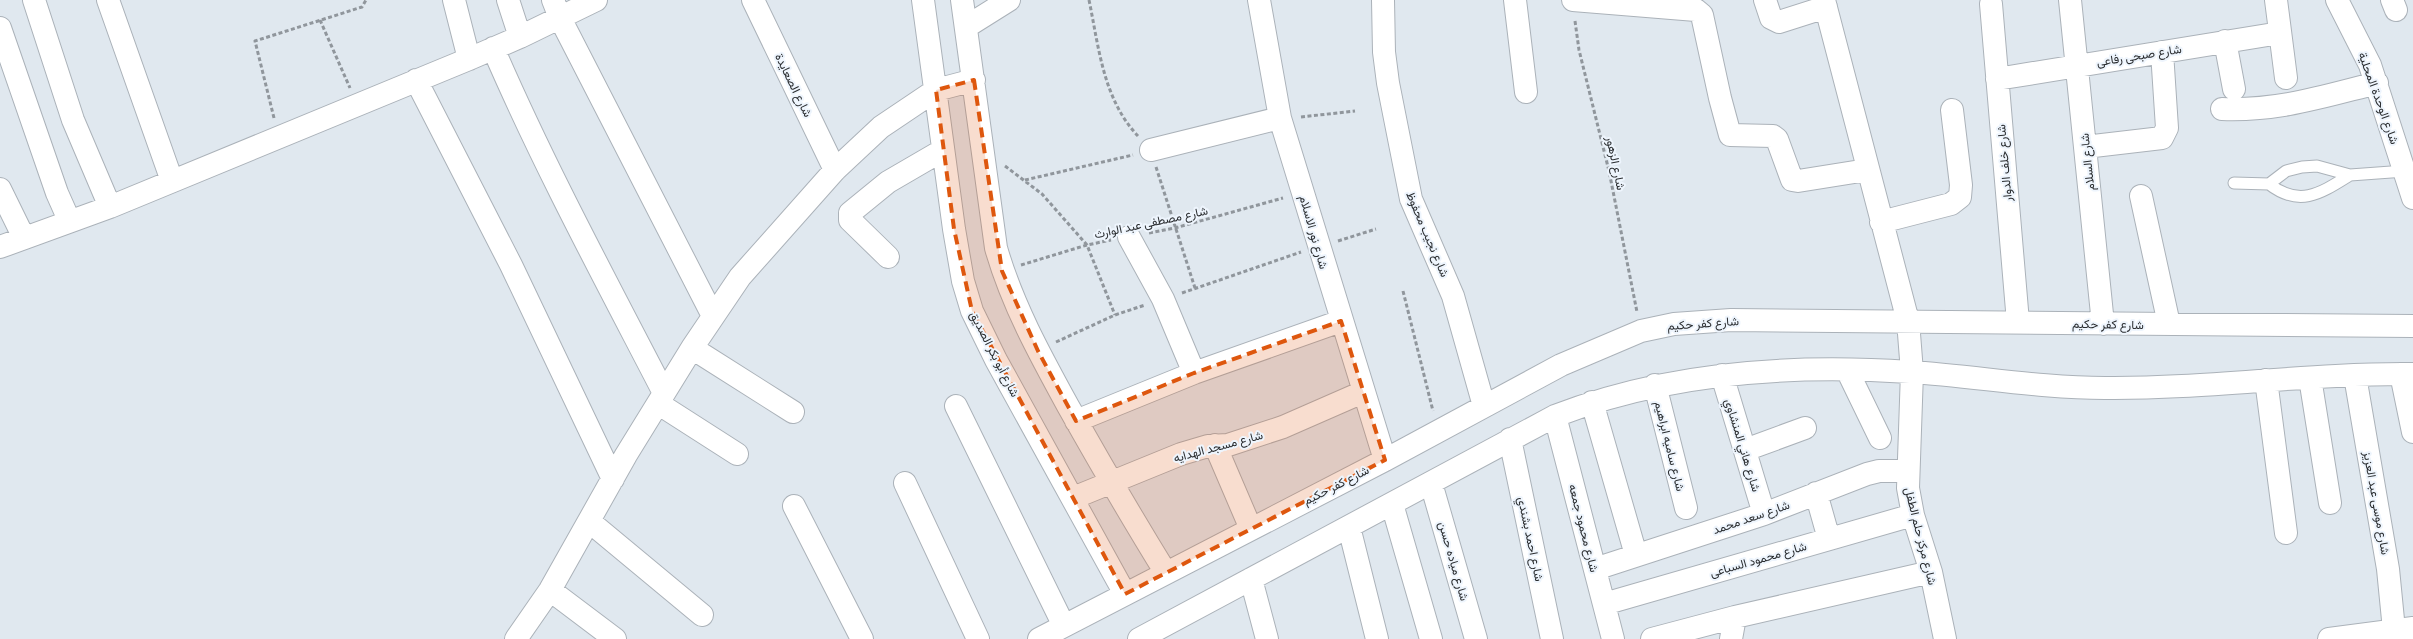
<svg xmlns="http://www.w3.org/2000/svg" width="2413" height="639" viewBox="0 0 2413 639" font-family="Ubuntu,Vazirmatn,sans-serif">
  <style>
    .lines { fill: none; stroke-linecap: round; stroke-linejoin: round }
    .service-casing { stroke: #abb2b9; stroke-width: 13 }
    .minor-casing { stroke: #abb2b9; stroke-width: 24 }
    .path { stroke: #90969c; stroke-width: 3; stroke-dasharray: 4 2.5; stroke-linecap: butt }
    .service { stroke: #fff; stroke-width: 11 }
    .minor { stroke: #fff; stroke-width: 22 }
    .marked { fill: #de570e; fill-opacity: 0.2; stroke: #de570e; stroke-width: 4; stroke-dasharray: 10 6; stroke-linejoin: round }
    .labels { text-anchor: middle; dominant-baseline: central; stroke-width: 4; stroke-linejoin: round; paint-order: stroke }
    .street-label { font-size: 12px; fill: #2a2d30; stroke: #eef5fd }
  </style>
  <rect width="100%" height="100%" fill="#e0e8ef"/>
  <g class="lines">
    <defs>
      <path id="service" d="M2234 183 2269 184 2286 171 2302 167 2317 166 2350 175 2405 171
        M2269 184C2300 208 2321 193 2350 175"/>
      <path id="minor" d="M34 0 73 120 110 207
        M108 0 172 181
        M454 0 469 59
        M508 0 520 37
        M553 0 560 18 713 316
        M753 0 835 170
        M923 0 954 229 963 281 972 311 996 360 1125 594
        M962 0 996 248C1012 304 1040 355 1068 406 1100 463 1132 518 1166 573
        M1259 0 1280 118 1385 460
        M1383 0 1384 52 1388 83 1411 199 1453 296 1484 406
        M1515 0 1526 92
        M1573 0 1696 10 1702 15 1720 98 1730 135 1773 136 1777 139 1792 180 1798 181 1867 170
        M1765 0 1771 18 1779 22 1826 7
        M1824 0 1908 321 1912 372 1908 488 1913 515 1931 572 1945 639
        M2070 0 2103 324
        M2276 0 2286 78
        M2337 0 2370 65 2413 198
        M2392 0 2396 10
        M1991 4 2018 322
        M966 27 1009 0
        M0 28 57 193 69 220
        M2225 41 2234 89
        M493 48C544 166 605 279 664 393
        M1997 79 2280 33
        M416 80 511 265 613 479
        M2222 109C2279 111 2321 97 2377 83
        M2085 147 2162 138 2167 128 2162 52
        M1151 150 1280 118
        M0 189 24 238
        M2141 196 2169 324
        M1881 222 1951 204 1960 197 1961 185 1952 110
        M1129 237 1163 299 1194 373
        M0 247 110 207 469 59 520 37 596 0
        M888 257 850 220V213L888 182 943 150
        M692 348 793 412
        M1847 370 1880 438
        M2401 374 2413 432
        M1722 375 1764 514
        M2355 376 2388 569 2394 630
        M2310 378 2330 503
        M2266 380 2286 533
        M1655 385 1686 508
        M1592 402 1636 555
        M659 404 737 454
        M956 406 1064 626
        M1555 416 1613 639
        M1076 421 1194 373 1341 321
        M1510 439 1552 639
        M1215 445 1251 529
        M1745 450 1805 428
        M905 483 978 639
        M1431 483 1476 639
        M1816 493 1829 539
        M1073 498 1181 454 1208 446 1228 445 1283 427 1363 392
        M1392 504 1431 639
        M794 506 862 639
        M590 522 702 615
        M1349 527 1377 639
        M1595 569 1764 514 1867 474 1879 471H1908
        M1251 579 1267 639
        M550 590 615 639
        M1604 604 1913 515
        M516 639 550 590 626 455 692 348 740 277 835 170 881 127 936 90 974 80
        M1039 639 1385 460 1561 365 1641 331 1674 324 1731 320 2413 326
        M1139 639 1555 416C1668 372 1790 364 1910 372 1975 376 2039 388 2105 388 2208 389 2310 373 2413 374
        M1652 639 1735 617 1931 572
        M1731 639 1735 617
        M2329 639 2413 628"/>
    </defs>
    <use href="#service" class="service-casing"/>
    <use href="#minor" class="minor-casing"/>
    <path class="path" d="M1089 0C1099 48 1103 99 1138 136
      M320 20 350 88
      M1575 21 1579 50 1609 171 1637 312
      M1301 117 1355 111
      M274 118 255 41 362 7 366 0
      M1005 166 1042 194 1087 245 1115 315
      M1156 167 1195 288
      M1025 180 1133 155
      M1149 233 1175 228 1283 198
      M1338 241 1376 229
      M1021 265 1087 245 1111 240
      M1403 291 1433 411
      M1182 293 1301 252
      M1056 342 1115 315 1145 305"/>
    <use href="#service" class="service"/>
    <use href="#minor" class="minor"/>
  </g>
  <path class="marked" d="M974 80 1002 271 1038 351 1076 421 1194 373 1341 321 1385 460 1125 594 972 311 954 229 936 90Z"/>
  <g class="labels">
    <g class="street-label">
      <text transform="translate(2139 55) rotate(-9)">شارع صبحى رفاعى</text>
      <text transform="translate(794 85) rotate(64)">شارع الصعايدة</text>
      <text transform="translate(2379 98) rotate(70)">شارع الوحدة المحلية</text>
      <text transform="translate(2087 162) rotate(-96)">شارع السلام</text>
      <text transform="translate(1616 163) rotate(78)">شارع الزهور</text>
      <text transform="translate(2004 163) rotate(-95)">شارع خلف الدوار</text>
      <text transform="translate(1151 222) rotate(-12)">شارع مصطفى عبد الوارث</text>
      <text transform="translate(1314 232) rotate(74)">شارع نور الاسلام</text>
      <text transform="translate(1428 234) rotate(67)">شارع نجيب محفوظ</text>
      <text transform="translate(1703 323) rotate(-4)">شارع كفر حكيم</text>
      <text transform="translate(2108 324) rotate(1)">شارع كفر حكيم</text>
      <text transform="translate(995 354) rotate(63)">شارع أبو بكر الصديق</text>
      <text transform="translate(1743 445) rotate(73)">شارع هاني المنشاوي</text>
      <text transform="translate(1218 446) rotate(-15)">شارع مسجد الهدايه</text>
      <text transform="translate(1670 446) rotate(76)">شارع ساميه ابراهيم</text>
      <text transform="translate(1336 485) rotate(-27)">شارع كفر حكيم</text>
      <text transform="translate(2377 503) rotate(80)">شارع موسى عبد العزيز</text>
      <text transform="translate(1751 517) rotate(-19)">شارع سعد محمد</text>
      <text transform="translate(1584 528) rotate(76)">شارع محمود جمعه</text>
      <text transform="translate(1921 536) rotate(76)">شارع مركز حلم الطفل</text>
      <text transform="translate(1531 539) rotate(78)">شارع احمد بشندي</text>
      <text transform="translate(1758 559) rotate(-16)">شارع محمود السباعى</text>
      <text transform="translate(1454 561) rotate(74)">شارع مياده حسن</text>
    </g>
  </g>
</svg>
